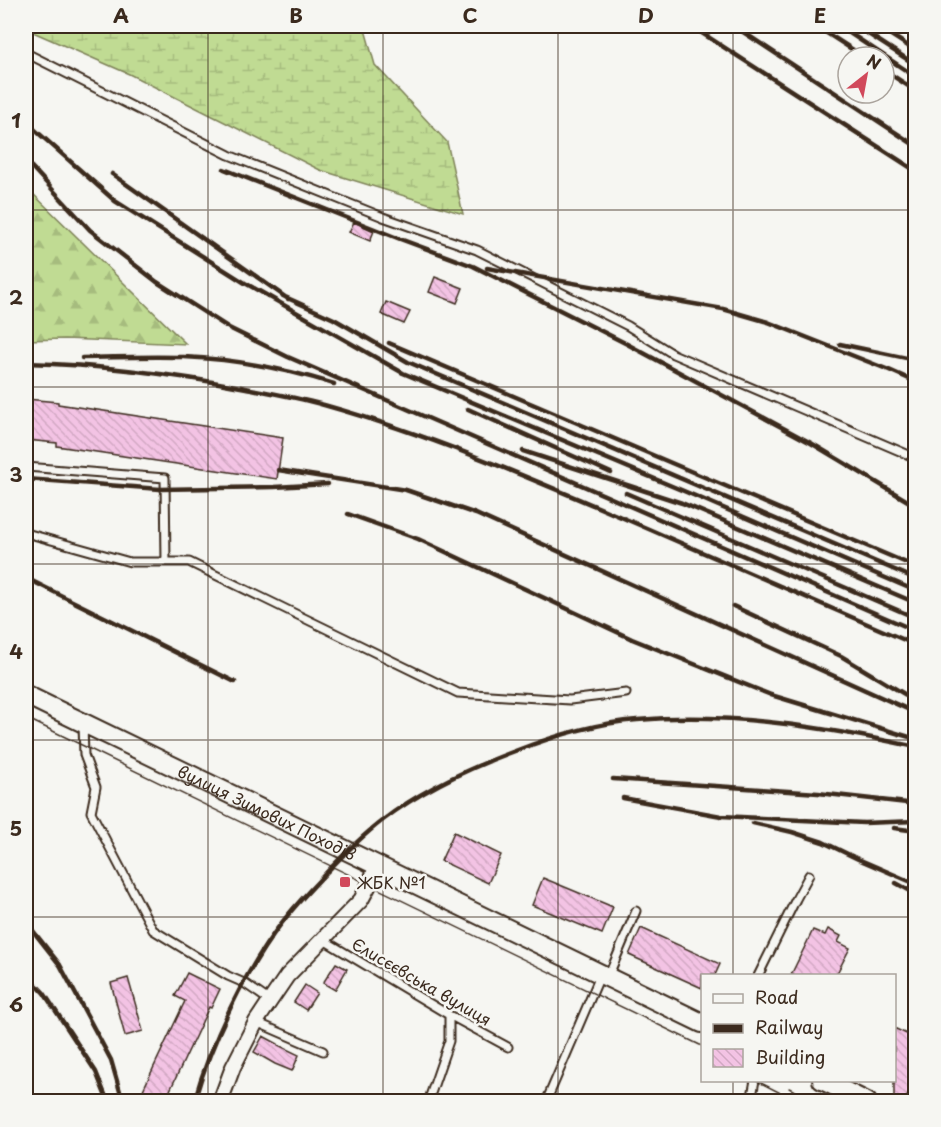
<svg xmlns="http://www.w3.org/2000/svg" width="941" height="1127" viewBox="0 0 941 1127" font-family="'Playpen Sans',sans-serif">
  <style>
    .forest { fill: url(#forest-firs); stroke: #7e8258; stroke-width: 1.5 }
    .wetland { fill: url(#wetland-marsh); stroke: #7e8258; stroke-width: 1.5 }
    .building { fill: url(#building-back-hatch); stroke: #3b2a1e; stroke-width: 1.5 }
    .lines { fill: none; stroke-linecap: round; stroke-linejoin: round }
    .service-casing { stroke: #3b2a1e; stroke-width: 11 }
    .minor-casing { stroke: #3b2a1e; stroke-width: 18 }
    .secondary-casing { stroke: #3b2a1e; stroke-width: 22 }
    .service { stroke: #f6f6f2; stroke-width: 7 }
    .minor { stroke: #f6f6f2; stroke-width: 14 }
    .secondary { stroke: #f6f6f2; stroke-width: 18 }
    .tram { stroke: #3b2a1e; stroke-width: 1.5 }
    .rail { stroke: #3b2a1e; stroke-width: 4.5 }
    .grid { fill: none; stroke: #3b2a1e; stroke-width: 1.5; stroke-opacity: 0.55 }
    .poi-dot { fill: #d1495b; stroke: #f6f6f2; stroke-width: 2 }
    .labels { text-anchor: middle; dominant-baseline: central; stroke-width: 5; stroke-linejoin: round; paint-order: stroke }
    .street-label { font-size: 16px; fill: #3b2a1e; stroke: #f6f6f2 }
    .poi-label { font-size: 16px; fill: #3b2a1e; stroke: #f6f6f2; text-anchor: start }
    .neatline { fill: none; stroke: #3b2a1e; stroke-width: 2 }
    .grid-label { font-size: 20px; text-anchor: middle; font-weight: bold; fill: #3b2a1e }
  </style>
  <defs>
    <pattern id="forest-firs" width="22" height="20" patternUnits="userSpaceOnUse" patternTransform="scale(1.5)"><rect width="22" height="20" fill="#c0db93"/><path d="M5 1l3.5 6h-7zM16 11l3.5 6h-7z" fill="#a6bc7e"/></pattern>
    <pattern id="wetland-marsh" width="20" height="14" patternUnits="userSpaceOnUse" patternTransform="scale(1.5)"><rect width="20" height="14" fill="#c0db93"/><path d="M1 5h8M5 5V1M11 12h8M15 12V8" fill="none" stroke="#a6bc7e"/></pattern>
    <pattern id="building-back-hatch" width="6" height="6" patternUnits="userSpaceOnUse" patternTransform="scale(1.5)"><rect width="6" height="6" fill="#f3c3e4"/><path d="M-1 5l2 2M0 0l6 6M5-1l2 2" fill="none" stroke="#d1a8c3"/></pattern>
  </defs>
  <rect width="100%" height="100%" fill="#f6f6f2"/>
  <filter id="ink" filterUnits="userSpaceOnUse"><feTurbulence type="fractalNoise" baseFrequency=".0167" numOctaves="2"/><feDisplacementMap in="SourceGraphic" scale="12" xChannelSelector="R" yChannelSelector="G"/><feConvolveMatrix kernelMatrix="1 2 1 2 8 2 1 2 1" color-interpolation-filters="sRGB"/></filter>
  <g filter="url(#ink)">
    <path class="forest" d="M26 187 186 344 65 339 26 340Z"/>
    <path class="wetland" d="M26 26H364L375 65 447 142 463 214 320 170 129 74 26 29Z"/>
    <path class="building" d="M354 222 374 231 370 241 349 232Z
      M435 277 463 288 457 303 429 292Z
      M386 302 410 312 404 324 381 314Z
      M26 399 58 402V404L283 438 277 479 57 446V443L26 440Z
      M454 832 501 855 488 883 441 861Z
      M543 878 613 907 602 934 532 905Z
      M641 928 720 964 715 975H702V988L629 955Z
      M828 929 841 936 838 942 850 948 836 975H791L813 930 825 935Z
      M336 963 347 969 335 990 323 983Z
      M187 973 220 989 211 1008 209 1007 165 1101 143 1090 185 1001 175 996Z
      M128 978 143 1031 125 1036 111 983Z
      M305 985 317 993 306 1010 294 1002Z
      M894 1028 915 1038V1088L912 1086 905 1101H894Z
      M263 1036 278 1044V1045L299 1055 292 1071 275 1064 254 1052Z"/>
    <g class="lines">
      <defs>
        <path id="service" d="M26 53 229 155 383 217 477 250 628 326 673 354 916 458
          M26 467 165 478 166 562
          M26 533 130 562H189L458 693 570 700 626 693
          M83 725 84 755 96 787 91 812 153 930 228 976 244 983 270 1001
          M322 939 449 1015 508 1047
          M758 976 796 899 809 875
          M608 977 636 911
          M256 1022 323 1051
          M428 1102 449 1041V1015
          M546 1102 600 976
          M751 1102 755 1080"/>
        <path id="minor" d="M220 1102 233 1067 256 1022 270 1001 287 976 361 900 369 885 377 865"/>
        <g id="secondary">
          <path id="s1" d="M26 695 702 1023"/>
          <path d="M822 1080 867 1102"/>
        </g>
      </defs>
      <use href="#service" class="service-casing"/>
      <use href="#minor" class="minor-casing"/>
      <use href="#secondary" class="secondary-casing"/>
      <use href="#service" class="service"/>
      <use href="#minor" class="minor"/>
      <use href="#secondary" class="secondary"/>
      <path class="tram" d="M26 718 702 1046
        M755 1080 798 1102
        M789 1088 816 1102"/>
      <path class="rail" d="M691 26 916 171
        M734 26 916 146
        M816 26 864 57
        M839 26 916 77
        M856 26 916 65
        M877 26 916 51
        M911 26 916 29
        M884 70 916 91
        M26 122 115 201 245 283 403 373 686 492 916 591
        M26 161 90 230 157 282 229 328 288 357 916 631
        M224 169 400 239 473 266 627 344 811 443 916 506
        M112 174 288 299
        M487 268 723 309 768 322 889 370 916 382
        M283 296 334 319 408 362 916 579
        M389 343 916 567
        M840 344 916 360
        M82 358C116 357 150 356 184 357 235 359 286 369 334 384
        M26 363C100 365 173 374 246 388 272 393 299 398 324 405 427 434 523 475 621 517 719 559 817 602 916 645
        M468 409 611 473
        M523 451 682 503 916 603
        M278 470 406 490 476 514 916 713
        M26 479 160 489 274 487 328 484
        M626 493 916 618
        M348 514 418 539 632 639 771 695 916 739
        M26 578 235 682
        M733 606 841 656 916 701
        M613 779 818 793 916 804
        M623 798 721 816 864 823 916 821
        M753 823 792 832 823 842 858 859 916 884
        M894 828 916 831
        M896 883 916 894
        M26 922 60 965 111 1060 123 1102
        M26 974 44 993 96 1072 108 1102
        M194 1102C211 1042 246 968 284 920 297 903 312 888 326 873 344 854 362 836 383 820 422 790 469 768 515 751 554 736 595 723 637 720 731 712 824 727 916 747"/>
    </g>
  </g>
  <path class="grid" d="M208 26V1102M383 26V1102M558 26V1102M733 26V976M26 210H916M26 387H916M26 564H916M26 740H916M26 917H916M733 1080V1102"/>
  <rect class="poi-dot" x="339" y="876" width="12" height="12" rx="3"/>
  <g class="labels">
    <g class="street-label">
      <text stroke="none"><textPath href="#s1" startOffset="268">вулиця Зимових Походів</textPath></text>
      <text transform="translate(422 981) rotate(30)">Єлисєєвська вулиця</text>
    </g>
    <g class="poi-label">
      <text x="357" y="882">ЖБК №1</text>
    </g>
  </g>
  <rect width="941" height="1127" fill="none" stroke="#f6f6f2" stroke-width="66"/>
  <rect x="701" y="974" width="195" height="108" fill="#f6f6f2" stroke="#aba49d" stroke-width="1.5"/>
  <rect x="713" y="994" width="30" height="9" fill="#f6f6f2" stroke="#aba49d" stroke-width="1.5"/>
  <text x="755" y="1004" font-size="18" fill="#3b2a1e">Road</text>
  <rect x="713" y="1024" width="30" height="9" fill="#3b2a1e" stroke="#aba49d" stroke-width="1.5"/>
  <text x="755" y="1034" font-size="18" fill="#3b2a1e">Railway</text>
  <rect x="713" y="1049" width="30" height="18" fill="url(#building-back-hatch)" stroke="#aba49d" stroke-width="1.5"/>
  <text x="755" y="1064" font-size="18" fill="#3b2a1e">Building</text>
  <g transform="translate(866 75) rotate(31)"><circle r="28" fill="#f6f6f2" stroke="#aba49d" stroke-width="1.5"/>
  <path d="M0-4.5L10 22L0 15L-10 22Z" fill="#d1495b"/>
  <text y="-9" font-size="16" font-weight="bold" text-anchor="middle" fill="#3b2a1e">N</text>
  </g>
  <rect x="33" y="33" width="875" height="1061" class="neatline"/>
  <g class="grid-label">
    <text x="121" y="23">A</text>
    <text x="296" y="23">B</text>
    <text x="470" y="23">C</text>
    <text x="646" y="23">D</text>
    <text x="820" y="23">E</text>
    <text x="16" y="128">1</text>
    <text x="16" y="305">2</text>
    <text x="16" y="482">3</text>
    <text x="16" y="659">4</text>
    <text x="16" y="836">5</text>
    <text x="16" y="1012">6</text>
  </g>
</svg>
